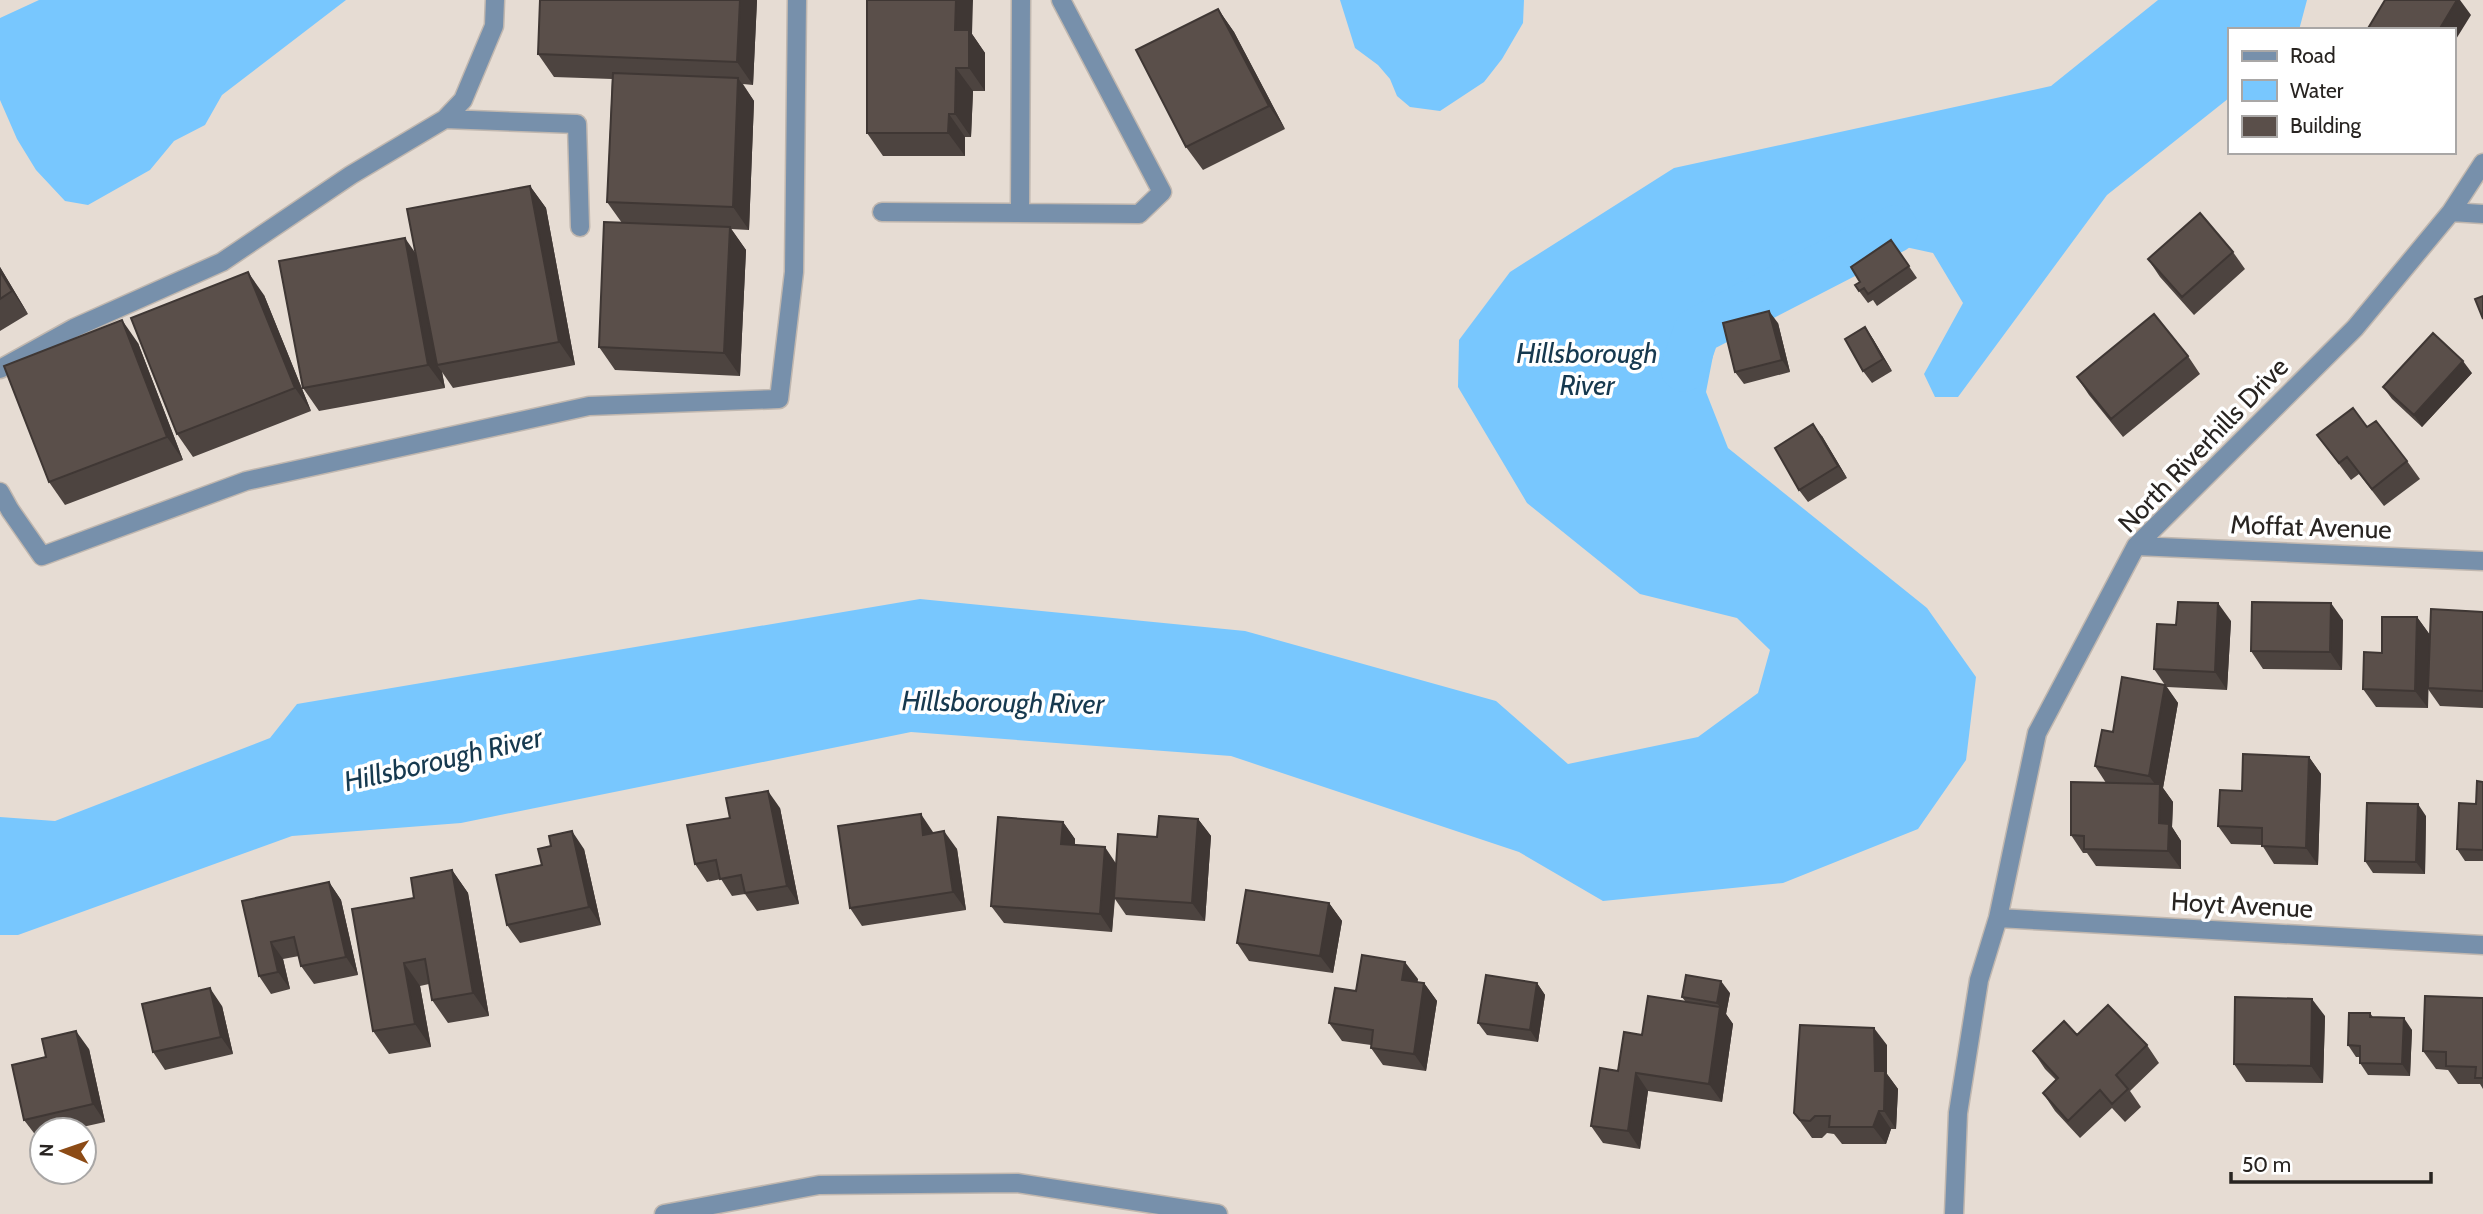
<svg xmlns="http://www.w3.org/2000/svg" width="2483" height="1214" viewBox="0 0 2483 1214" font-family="Cabin,sans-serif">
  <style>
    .water { fill: #78c7fe }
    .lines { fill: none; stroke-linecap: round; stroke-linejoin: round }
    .river { stroke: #78c7fe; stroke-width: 47 }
    .minor-casing { stroke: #c0b7af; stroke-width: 21 }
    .minor { stroke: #7790ab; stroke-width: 18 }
    .wall { fill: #4d4440 }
    .shaded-wall { fill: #3f3734 }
    .building { fill: #5a4f4a; stroke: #3f3734; stroke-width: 2 }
    .labels { text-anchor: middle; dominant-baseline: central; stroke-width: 7; stroke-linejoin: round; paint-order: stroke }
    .street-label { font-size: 26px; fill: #282421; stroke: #fff }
    .water-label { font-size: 28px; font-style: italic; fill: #16394f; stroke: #fff }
  </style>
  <rect width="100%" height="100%" fill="#e6dcd3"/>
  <path class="water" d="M39 0H346L222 95 205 125 174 141 150 170 88 205 65 201 36 170 17 139 0 100V18Z
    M1340 0H1524L1523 23 1502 59 1484 82 1440 111 1410 107 1397 96 1390 79 1378 65 1355 48Z
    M2158 0H2307L2299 30H2229V98L2107 195 1958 397H1935L1924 374 1963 303 1933 253 1887 243 1725 294 1706 392 1728 448 1927 608 1976 677 1966 760 1918 829 1783 883 1603 901 1519 852 1231 756 911 732 461 823 292 836 18 935H0V817L55 821 270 738 297 704 920 599 1245 631 1496 701 1568 764 1698 737 1758 693 1770 650 1737 618 1640 594 1527 503 1458 387 1459 340 1510 272 1674 168 2051 86Z"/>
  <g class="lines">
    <path class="river" d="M1684 368 1697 331 1895 229"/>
    <defs>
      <path id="minor" d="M445 119 577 124 580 227
        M882 212 1139 214 1162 192 1061 0
        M2451 212 2483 214
        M1020 213 1021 0
        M0 369 74 328 222 262 351 175 445 119 463 100 494 26 495 0
        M0 492 10 510 42 556 246 481 589 406 779 399 794 272 797 0
        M2136 546 2483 561
        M1998 918 2483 945
        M664 1214 819 1185 1017 1183 1218 1214
        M1954 1214 1958 1113 1979 980 1998 918 2037 733 2136 546 2355 328 2451 212 2483 163"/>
    </defs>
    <use href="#minor" class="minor-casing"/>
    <use href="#minor" class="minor"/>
  </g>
  <path class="wall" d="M757 0 753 85 743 84 754 101 749 230 731 229 746 250 740 376 615 370 599 347 622 223 607 202 612 79 554 77 538 54Z
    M1218 9 1234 32 1285 129 1203 170 1186 147Z
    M972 34 985 53V91H973L971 137H965V156H883L867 133Z
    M530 186 546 208 575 365 453 388 442 372 445 388 319 411 303 388 416 254Z
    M1891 240 1917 278 1877 306 1873 300 1868 303 1859 291 1860 282Z
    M2233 252 2245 269 2194 315 2160 277 2148 259Z
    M0 267 28 314 0 331Z
    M264 295 311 411 193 457 177 434Z
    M1778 323 1790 372 1744 384 1735 372Z
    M1865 327 1873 339 1892 371 1872 383 1863 371Z
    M138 343 183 460 65 505 49 482Z
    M2188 356 2200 374 2123 437 2089 395 2077 377Z
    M2472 373 2422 427 2392 399 2383 387Z
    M2367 427 2407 461 2420 479 2384 506 2359 474 2351 480 2317 435Z
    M1822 436 1847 478 1808 502 1799 490Z
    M2483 612V708L2440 706 2428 689V708L2376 707 2363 689 2382 653 2417 617 2430 635Z
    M2343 620 2342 670 2263 669 2251 651Z
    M2231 621 2227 690 2167 687 2178 703 2163 788 2173 802 2172 827 2181 841V869L2096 866 2087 853H2083L2071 835 2106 783 2095 766 2165 685 2154 669 2176 625Z
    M2309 757 2321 774 2318 865 2274 864 2262 845 2231 844 2218 826 2242 791Z
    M2483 782V861H2465L2457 849 2476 804Z
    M780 808 799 904 757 911 745 894 732 896 721 879 707 882 695 864Z
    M2426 816 2425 874 2373 873 2365 861Z
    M1198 819 1211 836 1205 921 1126 915 1115 899 1112 932 1004 923 991 906 1063 822 1075 839V845L1116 863 1157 837Z
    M933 832V833L957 849 966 910 862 926 850 908Z
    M551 846 584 849 601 925 520 943 507 925Z
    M452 870 468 893 489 1016 448 1023 432 1000 429 984 420 986 431 1047 389 1054 373 1031 414 898Z
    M329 882 341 900 358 975 314 984 301 966 299 956 283 959 290 989 271 994 259 976 242 901Z
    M1329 903 1342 921 1333 973 1249 961 1237 943Z
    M1418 979 1417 982 1424 983 1437 1001 1426 1071 1383 1065 1371 1048V1045L1342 1041 1329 1023 1356 991Z
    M1537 983 1545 995 1538 1042 1487 1035 1478 1023Z
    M1730 993 1726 1014 1733 1024 1722 1102 1648 1091 1640 1149 1603 1143 1591 1126 1618 1071 1642 1035 1685 1001 1682 997Z
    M2483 998V1089L2480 1084H2458L2448 1070 2436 1069 2423 1051Z
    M222 1006 233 1054 165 1070 153 1052Z
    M2370 1013 2373 1017 2412 1030 2410 1076 2368 1075 2360 1063V1057H2356L2348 1045Z
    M2325 1016 2323 1083 2246 1082 2234 1064Z
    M2077 1035 2147 1045 2159 1063 2130 1091 2141 1107 2125 1122 2112 1108 2080 1138 2055 1111 2043 1093 2056 1080 2045 1069 2033 1051Z
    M1887 1045V1074L1898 1089 1896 1129H1891L1886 1144H1842L1834 1134 1827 1133 1822 1138H1812L1794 1113Z
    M89 1049 105 1122 69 1130H42V1136L37 1137 24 1120Z"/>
  <path class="shaded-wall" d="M740 0H757L753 85 737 62Z
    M956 0H973L972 34 985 53V91L969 68 955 30Z
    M2457 0H2460L2471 15 2453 44V30H2439Z
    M1218 9 1234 32 1285 129 1269 106Z
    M956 68 973 91 971 137 955 114Z
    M738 78 754 101 749 230 733 207Z
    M949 114 965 137V156L948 133Z
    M530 186 546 208 575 365 559 342Z
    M730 227 746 250 740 376 724 353Z
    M405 238 421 261 437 365 442 372 445 388 428 365Z
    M0 267 28 314 12 291 0 271Z
    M248 272 264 295 311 411 295 388Z
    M1769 311 1778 323 1790 372 1782 360Z
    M122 320 138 343 183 460 167 437Z
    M1865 327 1873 339 1892 371 1883 359Z
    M2463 361 2472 373 2422 427 2414 415Z
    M1813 424 1822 436 1847 478 1838 466Z
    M2218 603 2231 621 2227 690 2215 672Z
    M2331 603 2343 620 2342 670 2330 652Z
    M2417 617 2430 635 2428 708 2415 691Z
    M2165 685 2178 703 2163 788 2173 802 2172 827 2181 841V869L2168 851 2159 823 2160 791 2149 776Z
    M2309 757 2321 774 2318 865 2306 848Z
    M768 791 780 808 799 904 787 886Z
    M2418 804 2426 816 2425 874 2416 862Z
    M921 814 933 832 936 852 923 835Z
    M1198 819 1211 836 1205 921 1192 903Z
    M1063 822 1075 839 1074 862 1061 844Z
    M572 831 584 849 601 925 589 907Z
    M944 831 957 849 966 910 953 892Z
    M1105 847 1117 865 1112 932 1100 914Z
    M452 870 468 893 489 1016 473 993Z
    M329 882 341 900 358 975 346 957Z
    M1329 903 1342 921 1333 973 1320 956Z
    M271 942 283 959 290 989 278 972Z
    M1405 962 1418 979 1415 997 1402 980Z
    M404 963 420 986 431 1047 415 1024Z
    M1721 981 1730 993 1726 1014 1733 1024 1722 1102 1709 1084 1720 1007 1717 1003Z
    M1424 983 1437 1001 1426 1071 1414 1054Z
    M1537 983 1545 995 1538 1042 1530 1030Z
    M210 988 222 1006 233 1054 221 1037Z
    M2312 999 2325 1016 2323 1083 2311 1066Z
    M2404 1018 2412 1030 2410 1076 2402 1064Z
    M1874 1028 1887 1045V1074L1898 1089 1896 1129 1884 1111 1875 1071Z
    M76 1031 89 1049 105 1122 93 1104Z
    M1636 1073 1648 1091 1640 1149 1628 1131Z
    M1879 1111 1891 1129 1886 1144 1873 1127Z"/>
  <path class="building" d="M540 0H740L737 62 538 54Z
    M867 0H956L955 30H969V68H956L955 114H949L948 133H867Z
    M2385 0H2457L2439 30H2367Z
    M1218 9 1269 106 1186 147 1136 50Z
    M613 73 738 78 733 207 607 202Z
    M530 186 559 342 437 365 407 209Z
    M2200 213 2233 252 2182 297 2148 259Z
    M604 222 730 227 724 353 599 347Z
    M405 238 428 365 303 388 279 261Z
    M1891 240 1909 266 1868 294 1864 288 1859 291 1855 285 1860 282 1851 267Z
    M0 271 12 291 0 299Z
    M248 272 295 388 177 434 131 318Z
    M2483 296V319L2475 299Z
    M1769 311 1782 360 1735 372 1723 323Z
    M2154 314 2188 356 2111 419 2077 377Z
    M122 320 167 437 49 482 4 366Z
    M1865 327 1883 359 1863 371 1845 339Z
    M2433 333 2463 361 2414 415 2383 387Z
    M2353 408 2367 427 2376 421 2407 461 2372 489 2347 457 2339 463 2317 435Z
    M1813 424 1838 466 1799 490 1775 448Z
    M2178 602 2218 603 2215 672 2154 669 2157 624 2176 625Z
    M2252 602 2331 603 2330 652 2251 651Z
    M2431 609 2483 612V691L2428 688Z
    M2382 617H2417L2415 691 2363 689 2364 652 2382 653Z
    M2122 677 2165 685 2149 776 2095 766 2102 730 2113 732Z
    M2243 754 2309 757 2306 848 2262 846V828L2218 826 2220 790 2242 791Z
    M2477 781 2483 782V850L2457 849 2459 803 2476 804Z
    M2071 782 2160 784 2159 823 2169 824 2168 851 2084 849V836L2071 835Z
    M768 791 787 886 745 893 741 875 720 879 716 860 695 864 687 825 730 818 726 798Z
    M2367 803 2418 804 2416 862 2365 861Z
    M921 814 923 835 944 831 953 892 850 908 838 826Z
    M1159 816 1198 819 1192 903 1114 898 1118 834 1157 837Z
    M998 817 1063 822 1061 844 1105 847 1100 914 991 906Z
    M572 831 589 907 507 925 496 875 542 865 538 849 551 846 549 836Z
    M452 870 473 993 432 1000 425 959 404 963 415 1024 373 1031 352 909 414 898 411 878Z
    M329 882 346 957 301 966 294 937 271 942 278 972 259 976 242 901Z
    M1246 890 1329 903 1320 956 1237 943Z
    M1362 955 1405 962 1402 980 1424 983 1414 1054 1371 1048 1373 1030 1329 1023 1335 988 1356 991Z
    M1486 975 1537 983 1530 1030 1478 1023Z
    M1686 975 1721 981 1717 1003 1682 997Z
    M210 988 221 1037 153 1052 142 1004Z
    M1648 996 1720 1007 1709 1084 1636 1073 1628 1131 1591 1126 1600 1068 1618 1071 1624 1032 1642 1035Z
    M2425 996 2483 998V1078H2475L2476 1067 2446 1066V1052L2423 1051Z
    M2235 997 2312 999 2311 1066 2234 1064Z
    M2108 1005 2147 1045 2116 1075 2128 1089 2112 1104 2100 1090 2068 1121 2043 1093 2058 1078 2033 1051 2064 1021 2077 1035Z
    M2349 1013H2370V1017L2404 1018 2402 1064 2360 1063V1046L2348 1045Z
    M1800 1025 1874 1028 1875 1071H1885L1884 1111H1879L1873 1127H1829L1830 1116H1815L1810 1121 1800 1120 1794 1113Z
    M76 1031 93 1104 24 1120 12 1065 46 1057 42 1039Z"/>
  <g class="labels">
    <g class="street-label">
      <text transform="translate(2203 445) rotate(-46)">North Riverhills Drive</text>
      <text transform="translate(2311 527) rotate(2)">Moffat Avenue</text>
      <text transform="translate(2242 905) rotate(3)">Hoyt Avenue</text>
    </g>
    <g class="water-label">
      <text x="1587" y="353">Hillsborough<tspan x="1587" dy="32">River</tspan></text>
      <text transform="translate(1003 702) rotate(1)">Hillsborough River</text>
      <text transform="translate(443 759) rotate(-13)">Hillsborough River</text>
    </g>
  </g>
  <rect x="2228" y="28" width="228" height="126" fill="#ffffff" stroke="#a9a7a6" stroke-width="2"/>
  <rect x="2242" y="51" width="35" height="10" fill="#7790ab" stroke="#a9a7a6" stroke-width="2"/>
  <text x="2290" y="63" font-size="21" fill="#282421">Road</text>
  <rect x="2242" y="80" width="35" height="21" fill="#78c7fe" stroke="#a9a7a6" stroke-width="2"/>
  <text x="2290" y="98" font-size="21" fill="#282421">Water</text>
  <rect x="2242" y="116" width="35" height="21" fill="#5a4f4a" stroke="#a9a7a6" stroke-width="2"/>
  <text x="2290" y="133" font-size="21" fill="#282421">Building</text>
  <g transform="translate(63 1151) rotate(272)"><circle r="33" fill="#ffffff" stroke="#a9a7a6" stroke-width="2"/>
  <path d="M0-5L12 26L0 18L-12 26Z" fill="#8c4b16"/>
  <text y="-10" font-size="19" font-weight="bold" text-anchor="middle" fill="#282421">N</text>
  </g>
  <path d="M2231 1172v10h200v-10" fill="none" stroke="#282421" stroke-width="3.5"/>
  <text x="2242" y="1172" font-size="21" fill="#282421" stroke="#ffffff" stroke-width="5" paint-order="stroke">50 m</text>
</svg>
